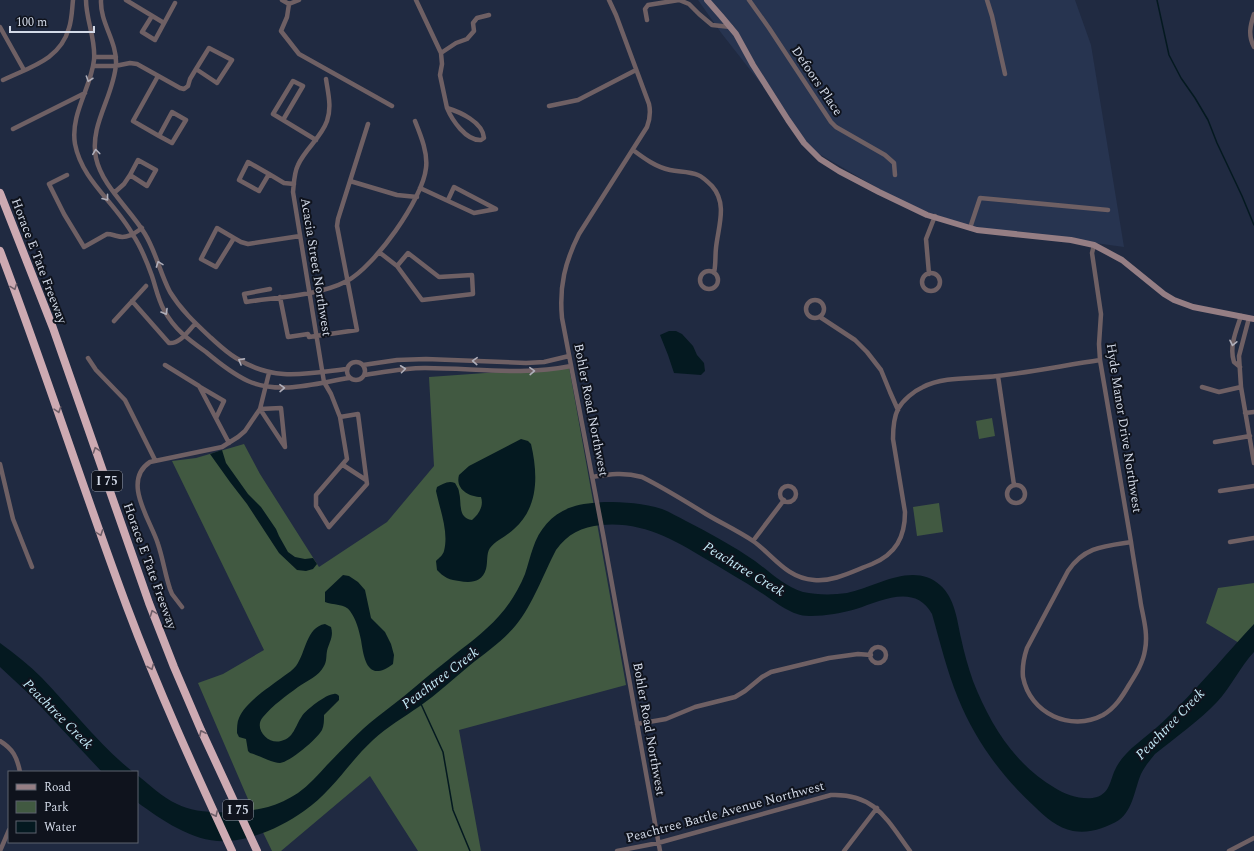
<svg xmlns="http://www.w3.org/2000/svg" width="1254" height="851" viewBox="0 0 1254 851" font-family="Spectral,serif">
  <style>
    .built { fill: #273450 }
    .green { fill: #415941 }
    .water { fill: #041920 }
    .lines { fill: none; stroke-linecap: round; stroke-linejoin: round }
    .stream { stroke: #041920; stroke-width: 1.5 }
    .street { stroke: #6f6064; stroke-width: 4.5 }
    .secondary { stroke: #957e84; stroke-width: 6 }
    .highway { stroke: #cdaab2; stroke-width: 8 }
    .oneway { stroke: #b0afba }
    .oneway2 { stroke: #6e5e68 }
    .labels { text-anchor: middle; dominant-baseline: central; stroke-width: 4; stroke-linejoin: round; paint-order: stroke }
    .shield { fill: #0f131d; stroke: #989eab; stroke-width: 1 }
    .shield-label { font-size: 12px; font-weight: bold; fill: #d3dae8 }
    .street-label { font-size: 13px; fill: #d3dae8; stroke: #0f131d }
    .water-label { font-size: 14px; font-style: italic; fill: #c5ebf8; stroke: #0f131d }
  </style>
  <rect width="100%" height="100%" fill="#202a41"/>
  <path class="built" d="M698 0H1075L1091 45 1124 247 1045 236H1016L944 219 893 197 814 151 722 34Z"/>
  <path class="green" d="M569 367 626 685 459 730 481 851H418L370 776 281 851H272L257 820 198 683 223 674 264 650 172 461 196 458 244 444 260 474 319 567 387 522 434 466 429 377Z
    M992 418 995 436 979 439 976 421Z
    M939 503 943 532 917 536 913 507Z
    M1254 583V652L1206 623 1218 588Z"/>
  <path class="water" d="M669 331H676L682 334 693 346 697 355 704 363 705 371 701 375 674 373 668 355 660 335Z
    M521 439 528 441 531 444C538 474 539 507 514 529 507 536 496 540 490 548 486 554 488 562 486 569 482 583 470 583 459 581 455 580 451 580 447 578 443 576 440 573 437 570L436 561C439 558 443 555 444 551 449 532 440 510 436 491L437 487C443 484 448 480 455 483 456 485 459 489 459 492 462 502 457 518 472 520 479 514 484 506 481 497 469 497 455 489 459 475L469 466Z
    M222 450 226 463 248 494 261 507 276 529 279 536 288 552 295 557 305 559 313 558 317 564 313 569 306 571 297 570 279 553 247 504 230 482 210 454Z
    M605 502C624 502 644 503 662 509 670 512 678 517 686 521 710 533 733 546 755 561 770 572 785 587 803 592 817 595 833 595 847 593 876 587 913 561 940 585 955 598 957 620 961 638 964 652 968 667 973 681 990 724 1014 764 1055 788 1066 795 1084 801 1097 797 1109 793 1110 782 1114 772 1117 765 1121 759 1126 754 1133 746 1142 740 1150 733 1159 726 1167 718 1176 709 1203 682 1228 652 1254 624V652C1240 667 1231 687 1217 702 1199 721 1176 737 1155 754 1150 760 1145 766 1141 774 1135 788 1133 810 1119 820 1106 828 1089 834 1073 831 1058 828 1045 817 1035 807 1002 777 975 740 958 698 947 671 940 642 932 614 915 583 881 601 856 609 842 613 826 616 811 616 792 617 776 602 760 592 744 581 727 572 711 562 676 541 644 521 601 525 582 527 567 534 556 550 544 573 532 606 516 625 503 641 485 653 469 666 452 680 437 694 420 706 404 717 387 727 373 740 349 762 332 792 304 811 283 826 255 839 229 841 196 844 163 821 137 802V775C150 785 162 797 177 804 199 816 244 813 268 807 278 804 289 799 298 793 309 785 318 775 327 765 343 749 358 732 376 718 385 711 394 704 403 697 418 685 432 672 448 660 465 646 484 633 499 616 510 604 519 589 525 574 528 565 530 556 533 548 539 529 553 513 572 507 582 503 594 503 605 502Z
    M343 575 349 576 358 582 365 590 371 618 385 632 391 644 394 655 393 664C368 683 364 660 361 640 359 630 356 619 350 611 346 604 332 605 325 602V592Z
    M325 624 331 627C334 637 329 642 327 651 326 656 327 661 324 666 319 676 307 681 298 687 286 696 273 705 263 717 253 728 268 745 281 741 294 738 295 726 302 716 306 710 326 694 334 694 336 693 338 695 339 696V700L324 715C324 721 324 725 322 730 317 739 290 762 280 763 272 763 258 755 250 753L248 751 246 739 239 737 237 733C237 728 237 722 239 718 246 701 270 687 284 676 288 673 293 670 296 666 306 653 306 627 325 624Z
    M0 643C15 654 29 665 42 678 72 709 99 745 133 772H102L29 694 0 667Z"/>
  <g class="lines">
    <path class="stream" d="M1157 0 1169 55 1181 78 1195 98 1208 120 1217 143 1242 196 1254 225
      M421 704 443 752 453 810 470 851"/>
    <path class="street" d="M86 0C86 20 96 39 94 60 91 88 70 114 75 144 82 181 116 203 133 235 141 247 147 262 152 276 156 288 158 299 164 310 174 329 189 340 206 352 219 363 233 374 248 381 280 395 317 383 349 378
      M101 0C100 23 117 41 116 64 114 96 89 125 96 158 102 186 130 209 145 234 156 252 160 273 170 292 181 310 195 323 210 337 218 344 226 352 236 358 274 382 305 374 347 369
      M126 0 164 23
      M282 0 289 4 287 17 281 31 299 54 392 106
      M416 0 441 53 442 64 440 75 447 108C460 112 483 122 484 138L481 140C466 141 452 120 447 108
      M609 0 616 15 649 104C651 113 650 119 647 127L579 234C565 262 559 286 562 318L603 534 660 851
      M749 0 769 28 831 122 836 127 885 155 894 163 895 175
      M987 0 992 16 1005 74
      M289 4 299 0
      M1254 14C1250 26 1248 36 1254 47
      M152 16 142 32 155 40 175 3
      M647 20 645 9 648 5 679 0 689 4 699 14 712 25 731 27
      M0 27 24 70
      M209 48 232 60 217 83 196 69Z
      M441 53 456 43 467 39 474 31 473 23 477 18 489 15
      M95 57H116
      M93 66H115L130 63 137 64 180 88 184 89 188 86 190 79 196 69
      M158 76 133 121 159 136
      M326 79C328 93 332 107 327 121 321 138 305 149 298 165 294 173 294 183 293 192L324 382 331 394 340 417
      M3 80C30 67 60 60 69 28 72 19 72 9 73 0
      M293 81 303 86 283 120 273 114Z
      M549 106 578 100 636 70
      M172 112 186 120 172 143 159 136Z
      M283 120 316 140
      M13 129 85 93
      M633 150C645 159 656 167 670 170 680 172 689 171 698 175 703 177 708 182 712 186 728 204 718 227 716 248 715 257 716 264 714 273
      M138 160 156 170 147 186 130 175Z
      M248 162 269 174 259 191 239 180Z
      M269 174 284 183 294 184
      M67 175 49 184 64 214 84 247 107 234C111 234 113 235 117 236 126 239 134 234 142 228
      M350 181 397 195 417 197
      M420 188 474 213 496 209 454 187 448 200
      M115 192 124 184 130 175
      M217 228 234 238 216 267 201 259Z
      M970 228 980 198 1108 210
      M234 238 241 242 248 244 300 236
      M1094 245 1092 253 1101 314 1099 344 1100 360 1131 542
      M379 252 397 266 422 300 473 294 472 275 439 277 408 253 397 266
      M700 280a9 9 0 1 1 18 0a9 9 0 1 1-18 0Z
      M922 282a9 9 0 1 1 18 0a9 9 0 1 1-18 0Z
      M929 274 926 239 935 216
      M270 289 244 294 246 302C278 297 318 296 347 281 374 267 423 199 426 168 428 153 421 136 415 121
      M280 297 288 337 308 334 309 337 357 330 337 226 338 219 368 124
      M806 309a9 9 0 1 1 18 0a9 9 0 1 1-18 0Z
      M132 301 169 343C180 344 188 331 195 324
      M820 317 855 340 867 352 881 370 890 392 898 410
      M1249 318 1239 356 1241 387 1254 463
      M114 321 146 286
      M88 358 96 370 125 400 155 460
      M347 371a9 9 0 1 1 18 0a9 9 0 1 1-18 0Z
      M165 365 199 386 229 443
      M363 365 397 360 426 359 526 363 544 362 569 356
      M1240 367 1234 362C1229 347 1236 331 1241 316
      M364 375C384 372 404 368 425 368 474 368 522 376 571 366
      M998 376 1014 485
      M200 387 224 401 216 418
      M1202 387 1219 392 1241 387
      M281 408 285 447 260 409Z
      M1245 413 1254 412
      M358 414 367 484 329 527 316 506V495L347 459 340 417Z
      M1215 442 1250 436
      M0 464 13 519 32 567
      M343 465 366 480
      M592 477C610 474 624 472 642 477 664 488 685 501 706 514 721 523 738 531 753 541 773 555 786 578 814 580 834 582 853 571 872 564 896 554 905 537 905 512L893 439C893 430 894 417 898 409 903 400 914 391 923 387 944 376 974 379 997 376 1032 372 1066 365 1100 360
      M1007 494a9 9 0 1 1 18 0a9 9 0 1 1-18 0Z
      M780 494a8 8 0 1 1 16 0a8 8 0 1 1-16 0Z
      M1220 491 1254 486
      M753 541 784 500
      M1131 542C1134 563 1138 584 1141 605 1144 620 1148 635 1145 650 1143 663 1136 674 1129 685 1122 697 1115 708 1103 715 1071 732 1030 714 1023 677 1022 667 1024 657 1027 648L1068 571C1084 547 1104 546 1131 542Z
      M1230 542 1254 538
      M182 607 172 594 170 589C165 574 163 559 158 544 151 521 121 481 150 462L222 447 238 437 245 431 260 409 269 373
      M870 655a8 8 0 1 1 16 0a8 8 0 1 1-16 0Z
      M637 724 666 719 695 707 735 697 745 691 762 677 771 672 829 658 858 654 871 655
      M0 741C13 749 17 757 20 772
      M0 851 9 830
      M617 851 658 843 831 795C875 793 887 820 910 851
      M844 851 877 808
      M1229 851 1254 838"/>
    <path class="secondary" d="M707 0 721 16 736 34 753 65 788 120 804 143 820 159 839 171 879 192 927 215 977 230 1071 240 1094 245 1122 260 1164 294 1174 300 1193 307 1254 319"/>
    <path class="highway" d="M0 193 53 328 149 603 174 667 201 730 257 851
      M0 251C45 369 83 489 127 607 158 690 195 771 232 851"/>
  </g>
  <defs><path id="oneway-chevron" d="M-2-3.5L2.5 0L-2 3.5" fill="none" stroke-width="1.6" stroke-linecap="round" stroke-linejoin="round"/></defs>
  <g class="oneway">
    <use href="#oneway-chevron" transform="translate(89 79) rotate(109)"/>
    <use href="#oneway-chevron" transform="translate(96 152) rotate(-97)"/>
    <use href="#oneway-chevron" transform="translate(106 198) rotate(52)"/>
    <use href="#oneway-chevron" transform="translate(159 264) rotate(-110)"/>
    <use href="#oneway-chevron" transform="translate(165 312) rotate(60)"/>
    <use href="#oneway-chevron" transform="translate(1233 343) rotate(102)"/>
    <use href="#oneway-chevron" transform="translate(241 361) rotate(-151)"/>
    <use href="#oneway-chevron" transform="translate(475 361) rotate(-177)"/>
    <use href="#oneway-chevron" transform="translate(403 369) rotate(-7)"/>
    <use href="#oneway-chevron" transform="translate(532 371) rotate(-2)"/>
    <use href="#oneway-chevron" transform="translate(282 388) rotate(-1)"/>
  </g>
  <g class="oneway2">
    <use href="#oneway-chevron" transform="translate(14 287) rotate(69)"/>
    <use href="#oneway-chevron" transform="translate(58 410) rotate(72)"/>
    <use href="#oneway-chevron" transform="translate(96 450) rotate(-109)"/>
    <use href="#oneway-chevron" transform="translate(100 533) rotate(70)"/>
    <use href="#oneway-chevron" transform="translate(153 613) rotate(-111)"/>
    <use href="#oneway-chevron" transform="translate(151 667) rotate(68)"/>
    <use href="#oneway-chevron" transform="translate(202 733) rotate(-115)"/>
    <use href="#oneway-chevron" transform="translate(215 814) rotate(65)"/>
  </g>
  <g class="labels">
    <g class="shield">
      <rect x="92" y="471" width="30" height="20" rx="3"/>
      <rect x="223" y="800" width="30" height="20" rx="3"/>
    </g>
    <g class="shield-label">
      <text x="107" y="481">I 75</text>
      <text x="238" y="810">I 75</text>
    </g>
    <g class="street-label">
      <text transform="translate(817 81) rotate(56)">Defoors Place</text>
      <text transform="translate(39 261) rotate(69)">Horace E Tate Freeway</text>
      <text transform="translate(316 267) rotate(81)">Acacia Street Northwest</text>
      <text transform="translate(591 410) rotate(79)">Bohler Road Northwest</text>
      <text transform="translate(1124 428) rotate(81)">Hyde Manor Drive Northwest</text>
      <text transform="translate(150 566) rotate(70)">Horace E Tate Freeway</text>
      <text transform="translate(649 729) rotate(80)">Bohler Road Northwest</text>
      <text transform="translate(725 812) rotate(-15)">Peachtree Battle Avenue Northwest</text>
    </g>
    <g class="water-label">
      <text transform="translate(744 569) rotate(31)">Peachtree Creek</text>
      <text transform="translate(440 678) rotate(-37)">Peachtree Creek</text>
      <text transform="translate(58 714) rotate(45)">Peachtree Creek</text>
      <text transform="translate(1170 724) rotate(-46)">Peachtree Creek</text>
    </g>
  </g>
  <rect x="8" y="771" width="130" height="72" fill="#0f131d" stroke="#5d636e"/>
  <rect x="16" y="784" width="20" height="6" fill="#957e84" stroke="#5d636e"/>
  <text x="44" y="791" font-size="12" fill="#d3dae8">Road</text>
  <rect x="16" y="801" width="20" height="12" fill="#415941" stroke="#5d636e"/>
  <text x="44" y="811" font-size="12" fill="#d3dae8">Park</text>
  <rect x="16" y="821" width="20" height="12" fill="#041920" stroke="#5d636e"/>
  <text x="44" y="831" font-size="12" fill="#d3dae8">Water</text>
  <path d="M10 26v6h84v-6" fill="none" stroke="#d3dae8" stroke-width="2"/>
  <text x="16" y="26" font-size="12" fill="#d3dae8" stroke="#0f131d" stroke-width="3" paint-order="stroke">100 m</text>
</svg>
